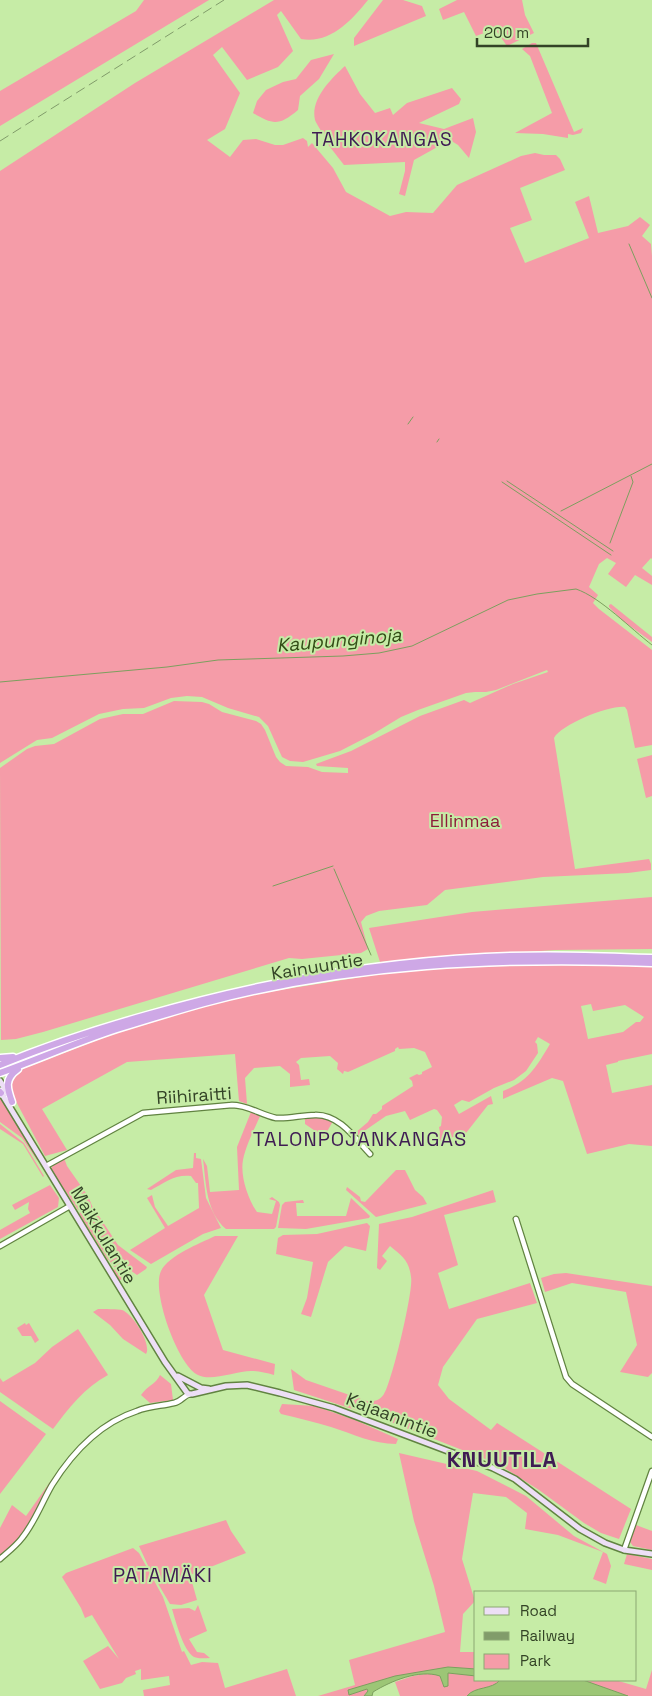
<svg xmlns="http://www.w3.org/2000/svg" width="652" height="1696" viewBox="0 0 652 1696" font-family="'Space Grotesk',sans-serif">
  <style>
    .green { fill: #f59ca8; fill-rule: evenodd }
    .water { fill: #9cc676; stroke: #7c9f5e }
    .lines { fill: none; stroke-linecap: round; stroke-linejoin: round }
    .stream { stroke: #7c9f5e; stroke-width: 1 }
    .tertiary-casing { stroke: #618341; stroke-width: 7 }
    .secondary-casing { stroke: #618341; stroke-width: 8 }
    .trunk-casing { stroke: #fff; stroke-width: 9 }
    .tertiary { stroke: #fff; stroke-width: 4.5 }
    .secondary { stroke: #eddff6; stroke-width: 5 }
    .trunk { stroke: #cea8e6; stroke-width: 6 }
    .rail { stroke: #819c6a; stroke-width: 1; stroke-dasharray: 10 5; stroke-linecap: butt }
    .labels { text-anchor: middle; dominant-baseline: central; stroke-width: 4; stroke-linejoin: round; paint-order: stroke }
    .park-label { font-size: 18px; fill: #8c1d3a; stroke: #c6eca6 }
    .street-label { font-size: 18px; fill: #334326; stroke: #c6eca6 }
    .neighbourhood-label { font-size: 19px; letter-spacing: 1px; fill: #3f1c53; stroke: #c6eca6 }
    .water-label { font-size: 19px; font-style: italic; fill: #344e17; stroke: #c6eca6 }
    .quarter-label { font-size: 20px; letter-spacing: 1px; fill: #3f1c53; stroke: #c6eca6 }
    .district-label { font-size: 22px; font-weight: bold; letter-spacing: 1px; fill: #3f1c53; stroke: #c6eca6 }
  </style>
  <rect width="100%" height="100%" fill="#c6eca6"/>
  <path class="green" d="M144 0H209L0 126V91L136 11Z
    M274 0H368C351 21 330 44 301 39L281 11 277 15 293 51 278 67 247 80 222 47 213 55 240 93 225 129 207 140 230 157 243 140 256 139 275 145H283L303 138 307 141 308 147 312 143 333 168 346 192 390 216 406 212 433 213 457 185 521 156 535 153 544 155H556L560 159 565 170 520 188 532 220 510 228 525 263 589 238 575 202 589 196 598 233 628 226 640 217 650 225 642 236 651 244 652 256V559L651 558 642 568 652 576V585L635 575 626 587 608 574 616 563 607 558 599 564 589 587 598 595 593 603 599 609 652 650V745L635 748 627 710 625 707C610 705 562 724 554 738L575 869 649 859 651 864V870L628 873 543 877 445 890 427 905 379 911 366 916 361 922 368 949 361 953 302 959 289 958 43 1032 16 1039 1 1040 0 768 27 749 35 746 54 744 100 719 123 714H143L174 701 202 702 209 704 222 712 256 721 261 724 265 730 276 757 280 762 286 766 308 767 322 772 348 773V768L317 766 316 764 351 751 420 716 464 700 470 703 513 684 548 672 547 670 496 690 486 692H475L466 693 418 710 401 717 373 734 340 751 303 762 290 761 282 757 268 726 259 717 228 708 202 697 187 696 171 698 144 708 123 709 99 714 52 738 37 740 0 763V171L135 83Z
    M383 0H403L422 6 426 16 354 46V38Z
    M457 0H522L525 15 534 33 507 46 495 29 476 36 464 12 443 20 439 9Z
    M532 43H536L574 132 583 128 581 133 573 135 568 134V138L543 134 515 133 552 113 530 56 522 49Z
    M334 54 319 79 300 96 298 110C279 126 273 125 253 113L257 101 266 90 283 82 296 79 311 60Z
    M345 66 360 94 375 113 390 108 393 115 407 103 452 88 461 99 459 104 419 123 444 129 473 118 476 132 469 158 458 145 450 140 414 160 405 196 399 194 405 171V162L344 165 323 138 325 137C322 132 317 125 315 120 310 99 332 78 345 66Z
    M611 604 652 637V642L623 621 609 607V605Z
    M652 755V796L646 798 637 759Z
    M652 897V949L555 950 380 962 369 928 472 912Z
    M537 963 652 965V1054L618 1061V1062L606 1065 612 1093 652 1085V1146L629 1144 587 1154 563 1081 552 1078 503 1099V1091C529 1081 536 1067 550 1044L538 1037 535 1042 537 1044 538 1053 526 1071 514 1080 494 1088 469 1102 462 1100 454 1105 459 1114 491 1096 493 1104 488 1105 466 1133 434 1143 440 1133 439 1127 441 1126 442 1117 437 1110 434 1109 410 1120 405 1111 386 1116 357 1136 355 1133 368 1122 373 1114H376L382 1109V1106L413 1086 412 1081 409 1078 417 1074 419 1075 422 1074V1072L432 1067 425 1052 414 1048 399 1049 398 1047 395 1049V1051L348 1072 344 1071 343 1074 337 1069 338 1063 330 1056 301 1058 296 1062 299 1065 301 1080 309 1079 310 1085 290 1087V1074L280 1066 254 1068 245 1078 247 1104 239 1101 235 1054 127 1062 42 1109 67 1150 45 1156 11 1092C8 1079 15 1074 25 1068L118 1032 205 1006 261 993 380 974 447 967ZM591 1004 593 1011 625 1005 644 1017 640 1022H636L623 1032 588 1039 581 1006Z
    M0 1096 39 1160H37L22 1138 0 1122Z
    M251 1112 260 1116C254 1130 246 1145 243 1160 240 1176 248 1199 257 1212L272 1214 276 1201 269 1199 272 1197 279 1202 280 1205 276 1227 274 1229H226C206 1212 206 1183 203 1159L207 1166 210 1192 239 1190 237 1147Z
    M322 1117 333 1121 324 1137 305 1124V1118Z
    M0 1124 24 1143 44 1176 43 1177 23 1144 0 1129Z
    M194 1153H196V1158L201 1159 206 1198 221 1228 203 1234 151 1264 130 1250 165 1228 147 1198 152 1195 155 1207 168 1226 199 1208 198 1183H196L191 1176C175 1174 164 1183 151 1190L147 1189 176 1170 193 1168Z
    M64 1158 67 1166 88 1196 93 1208 78 1210 51 1169 54 1163Z
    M396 1170H405L415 1190 423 1197 427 1204 376 1217 346 1190 347 1187 360 1197 361 1201 365 1202Z
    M50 1185 59 1198 58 1207 0 1239V1230L30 1213 28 1209 29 1202 15 1210 12 1205Z
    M493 1190 496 1202 444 1215 458 1265 438 1273 449 1309 530 1283 537 1303 477 1319 443 1367 438 1385 449 1399 491 1430 497 1423 631 1509 619 1539 601 1533 584 1523 539 1490 498 1464 383 1419 294 1390 291 1369 306 1380 367 1401C375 1402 380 1400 384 1394 392 1382 414 1289 411 1277 409 1260 402 1256 390 1246L382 1256 387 1261 380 1270 377 1268 379 1224 412 1217Z
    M351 1198 370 1216 369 1218 306 1229 278 1228 282 1205 285 1202 303 1200 304 1203H296L297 1216H346Z
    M95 1210 118 1245 147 1267 146 1269 137 1275 127 1268 114 1267 109 1260H108L79 1213Z
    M367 1223 370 1226 366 1251 345 1246 328 1262 311 1317 301 1314 307 1298 313 1262 276 1254 278 1238 283 1235 317 1234Z
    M215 1236H238L204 1295 223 1350 275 1364 274 1375C266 1373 258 1371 251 1371 236 1371 211 1382 198 1375 178 1366 151 1291 161 1271 169 1255 199 1244 215 1236Z
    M116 1269H127L134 1276 124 1282 123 1279 118 1281 113 1270Z
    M566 1273 652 1286V1373L648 1377 620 1372 637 1345 626 1292 572 1283 545 1292 541 1278 554 1274Z
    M98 1309C103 1309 119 1309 122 1310 133 1314 152 1344 146 1354L123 1339 110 1325 93 1312Z
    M25 1323 26 1325 29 1323 39 1340 35 1343 31 1336H22L17 1328Z
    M78 1329 108 1375C85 1387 68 1409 53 1429L0 1392V1378L3 1382 35 1363 52 1347Z
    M160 1375 171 1384 173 1400 150 1403 141 1395C147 1386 156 1384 160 1375Z
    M0 1401 46 1434 0 1494Z
    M282 1404 315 1406 355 1420 398 1439 396 1444C373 1444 353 1434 331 1427 315 1422 298 1418 281 1414L279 1411Z
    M399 1453 477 1471 526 1496 574 1536 607 1554 611 1566 606 1584 593 1579 603 1552 558 1535 525 1529 527 1513 506 1497 473 1493 462 1559 475 1601 463 1614 460 1652H476V1669L448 1667 382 1681 348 1691 349 1694 367 1689 368 1691 364 1696H318L355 1685 349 1660 445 1632 434 1586 414 1521Z
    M57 1472 22 1536 0 1556V1528L12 1505 26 1516Z
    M226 1520 231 1531 246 1553 190 1575 197 1600 181 1605 170 1604 150 1570 139 1546Z
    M636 1525 652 1531V1550L633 1546 630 1542Z
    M133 1548 139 1553 163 1597 182 1652 184 1651 191 1665 202 1662 218 1663 225 1688 287 1669 296 1696H144L143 1690 170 1685 169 1676 141 1680V1669L135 1671 136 1674 126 1678 122 1683 100 1689 83 1661 108 1646 119 1659 92 1615 85 1618 81 1608 62 1577 66 1573Z
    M627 1554 652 1559V1570L624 1564Z
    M198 1605 207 1631 189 1639 197 1652 204 1653 210 1658C205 1658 199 1659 194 1657 183 1650 176 1622 172 1609L189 1608 195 1611Z
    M652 1670V1696H628L583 1680H615L646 1689Z
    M431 1673 440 1676 444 1687 448 1673 476 1676V1680H500C492 1690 475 1686 467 1696H400L395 1682 413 1676Z"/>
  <path class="water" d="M448 1667 476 1669V1676L448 1673V1686L444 1687 440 1676C419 1669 391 1681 373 1692L372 1696H364L368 1691 367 1689 349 1695 348 1690 395 1676Z
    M500 1680H583L628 1696H467C475 1686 492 1690 500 1680Z"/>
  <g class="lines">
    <path class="stream" d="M629 244 652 298
      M408 424 413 417
      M437 442 439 439
      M507 481 613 551
      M502 482 611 555
      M561 511 652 464
      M610 543 633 482 631 476
      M0 682 167 667 218 660 343 656 379 653 412 646 508 600 537 594 576 589C600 597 631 629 652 645
      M334 869 371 955
      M273 886 333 866"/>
    <defs>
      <path id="tertiary" d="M46 1166 143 1113 232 1105C248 1105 261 1115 276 1118 289 1119 302 1115 315 1115 339 1114 355 1138 370 1154
        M516 1219 566 1377 572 1384 652 1437
        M0 1246 70 1206
        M624 1550 652 1471
        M0 1559C8 1552 16 1546 22 1538 35 1522 42 1502 52 1485 72 1453 100 1423 137 1411 149 1406 162 1406 174 1403 181 1402 183 1396 190 1394"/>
      <path id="secondary" d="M0 1081 8 1094
        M0 1091 165 1362 188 1394H192L226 1386 247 1385 280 1393 334 1408 493 1468 515 1479 580 1529 605 1543 624 1550 652 1554
        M178 1376 201 1388 209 1389"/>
      <path id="trunk" d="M0 1058 13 1057
        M0 1065C48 1045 97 1029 147 1015 257 983 370 963 485 957 541 954 597 956 652 958
        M0 1073C39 1059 77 1042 117 1029 146 1020 175 1011 204 1003 350 964 502 957 652 963
        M0 1092 1 1093
        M12 1102C7 1088 4 1079 18 1069"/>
    </defs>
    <use href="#tertiary" class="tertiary-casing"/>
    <use href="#secondary" class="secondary-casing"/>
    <use href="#trunk" class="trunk-casing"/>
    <use href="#tertiary" class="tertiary"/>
    <use href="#secondary" class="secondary"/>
    <use href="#trunk" class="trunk"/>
    <path class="rail" d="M0 141 224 0"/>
  </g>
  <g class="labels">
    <g class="park-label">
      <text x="465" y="820">Ellinmaa</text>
    </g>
    <g class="street-label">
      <text transform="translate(317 966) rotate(-9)">Kainuuntie</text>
      <text transform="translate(194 1095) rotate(-4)">Riihiraitti</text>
      <text transform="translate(104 1235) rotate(59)">Maikkulantie</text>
      <text transform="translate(392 1415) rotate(21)">Kajaanintie</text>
    </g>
    <g class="neighbourhood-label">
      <text x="382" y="139">TAHKOKANGAS</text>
    </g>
    <g class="water-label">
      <text transform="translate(339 640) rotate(-5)">Kaupunginoja</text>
    </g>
    <g class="quarter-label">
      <text x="360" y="1139">TALONPOJANKANGAS</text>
      <text x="163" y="1575">PATAMÄKI</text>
    </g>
    <g class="district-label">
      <text x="502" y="1459">KNUUTILA</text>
    </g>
  </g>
  <rect x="474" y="1591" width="162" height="90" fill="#c6eca6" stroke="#8ba873"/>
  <rect x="484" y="1607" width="25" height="8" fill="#eddff6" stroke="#8ba873"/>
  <text x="520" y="1616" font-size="15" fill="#334326">Road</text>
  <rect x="484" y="1632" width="25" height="8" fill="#819c6a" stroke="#8ba873"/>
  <text x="520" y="1641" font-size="15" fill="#334326">Railway</text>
  <rect x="484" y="1654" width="25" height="15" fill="#f59ca8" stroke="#8ba873"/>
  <text x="520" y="1666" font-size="15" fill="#334326">Park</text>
  <path d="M477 38v8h111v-8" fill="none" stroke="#334326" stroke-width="2.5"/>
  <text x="484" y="38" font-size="15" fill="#334326" stroke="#c6eca6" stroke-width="4" paint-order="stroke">200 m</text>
</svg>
